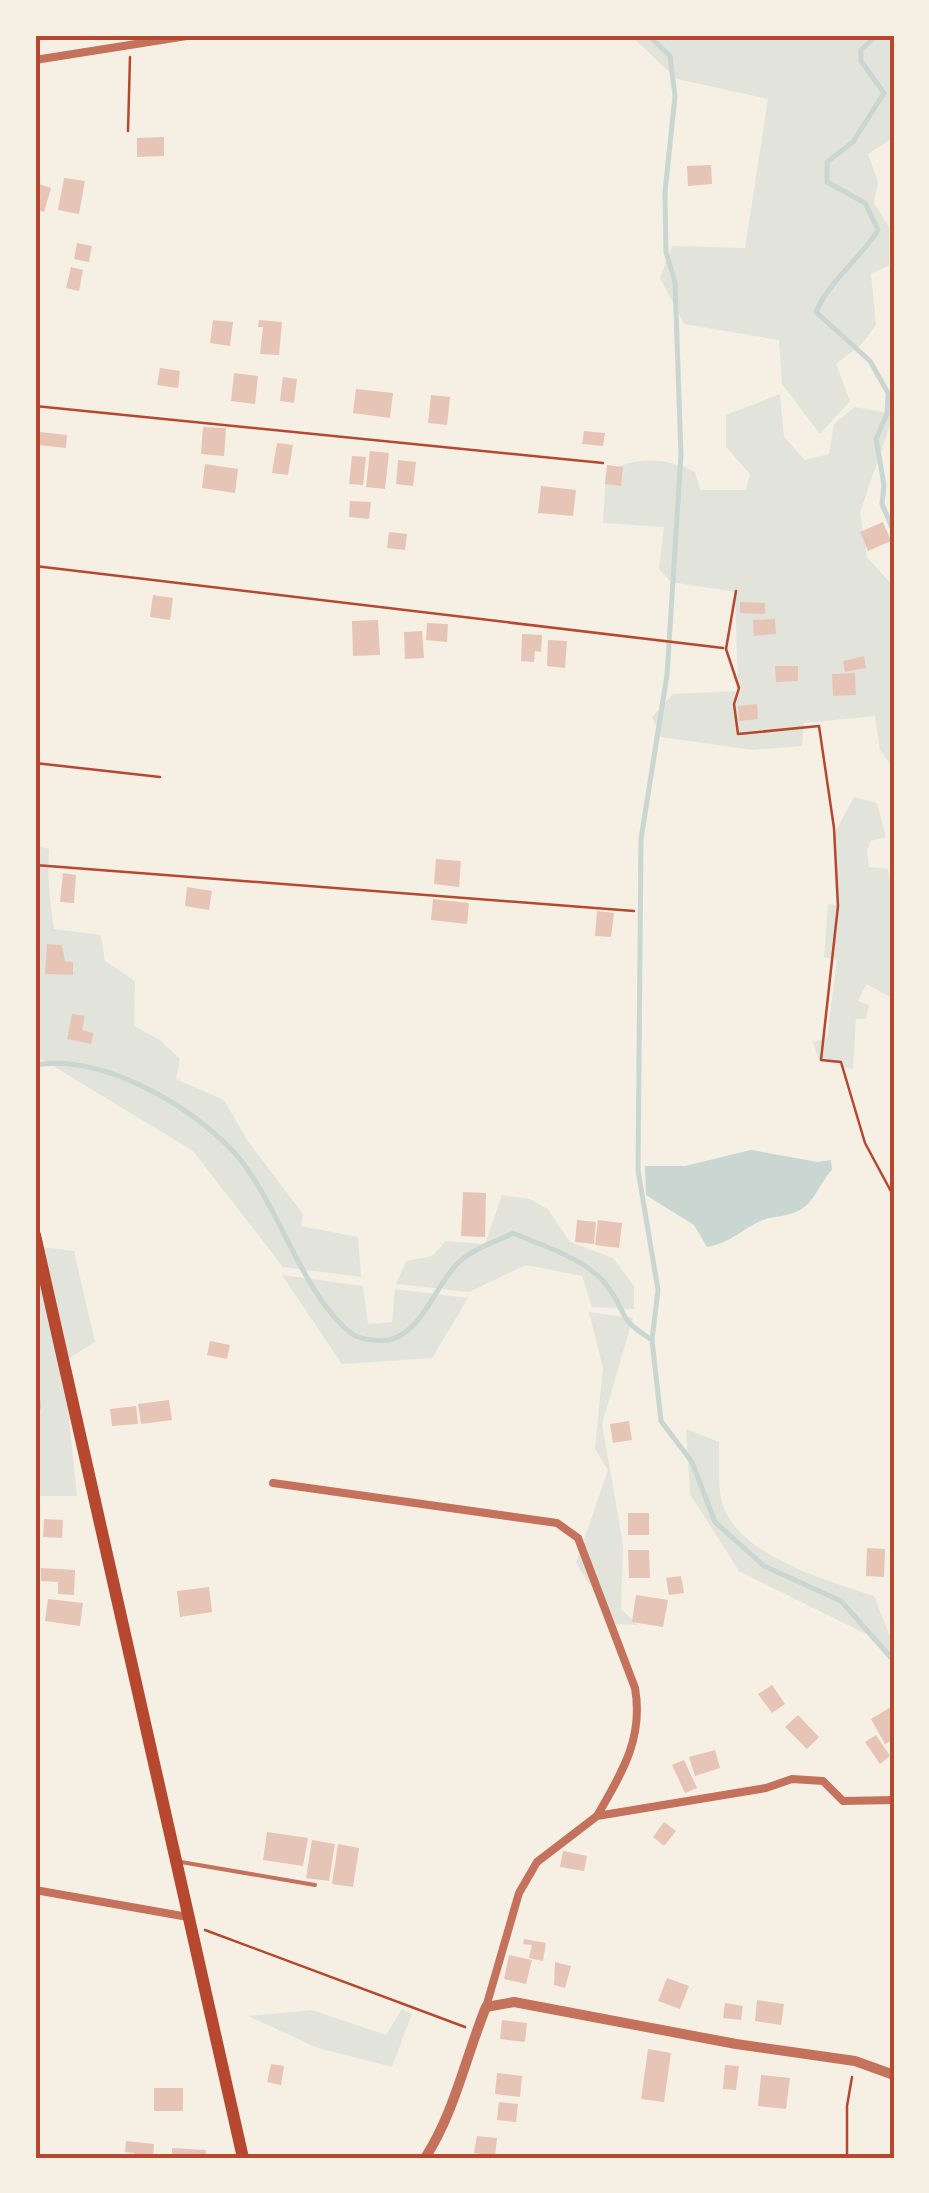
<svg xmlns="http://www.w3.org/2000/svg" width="929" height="2193" viewBox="0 0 929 2193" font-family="Figtree,sans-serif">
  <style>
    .green { fill: #e2e4dc }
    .water { fill: #c9d6d2 }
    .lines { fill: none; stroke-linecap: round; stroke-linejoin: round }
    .stream { stroke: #c9d6d2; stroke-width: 5 }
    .building { fill: #e6c5b7 }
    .path { stroke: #b5482f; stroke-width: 2.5 }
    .service { stroke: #c5725c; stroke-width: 4 }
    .minor { stroke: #c5725c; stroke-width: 8 }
    .tertiary { stroke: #c5725c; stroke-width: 10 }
    .primary { stroke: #b5482f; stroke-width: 12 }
    .neatline { fill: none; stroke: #b5482f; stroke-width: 4 }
  </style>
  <rect width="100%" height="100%" fill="#f6efe4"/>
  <path class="green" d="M630 35H894V137L868 154 878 182 874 203 889 227V265L871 274 876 325 862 344 836 364 850 401 820 434 782 384 779 340 684 324 660 278 672 246 745 248 768 99 677 79Z
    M780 394 784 437 805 460 829 454 834 424 855 407 894 414 860 512 867 557 894 587V769L880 750 875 716 804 723 802 746 753 750 661 737 652 717 673 694 738 691 735 592 671 582 659 569 664 527 603 523 606 473C635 456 665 457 695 472L700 490H746L750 474 726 447V415Z
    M854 797 877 803 886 837 871 841 867 850 869 867 888 869 894 902V999L866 984 858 1001 869 1005 866 1019H856L853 1069 819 1060 813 1042 827 1038 837 960 824 957 828 904 836 905 833 836Z
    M35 845 49 849C47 877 50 901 54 929L101 935 105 961 135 981 134 1026 160 1040 180 1059 176 1079 224 1100 247 1140 303 1214 301 1226 358 1237 361 1277 283 1267 193 1151 35 1055Z
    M502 1195 529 1199 548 1209 570 1242 613 1258 634 1286V1309L592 1307 582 1276 526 1265 469 1292 396 1284 406 1261 432 1256 446 1241 485 1244Z
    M35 1246 74 1251 95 1342 63 1362 77 1496H35Z
    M282 1275 363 1286 368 1324 392 1322 395 1289 468 1298 432 1358 342 1364Z
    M589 1312 633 1318 602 1424 623 1544 621 1609 638 1625 615 1624 576 1563 608 1470 595 1449 603 1368Z
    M686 1429 719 1442C720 1461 717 1487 723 1505 738 1555 828 1581 874 1596L894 1646V1664L876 1639 739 1571 690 1494Z
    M402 2009 412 2014 392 2067 318 2048 248 2016 312 2010 386 2035Z"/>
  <path class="water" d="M751 1150 818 1162 831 1160 832 1170C820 1182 815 1202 800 1210 787 1217 773 1216 763 1220 741 1229 733 1242 707 1247L694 1225 646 1195 645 1166H685Z"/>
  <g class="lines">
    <path class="stream" d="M648 35 670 56 675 96 665 192 666 252 675 282 681 455 667 675 641 839 638 1170 658 1290 652 1340
      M877 35 861 50V61L884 93 853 142 827 162V182L865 203 878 230C860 259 829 281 816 312L870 361 888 393 887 414 876 439 884 485 882 504 894 532
      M35 1065C101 1054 187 1103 232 1150 278 1199 301 1295 352 1334 359 1339 380 1342 389 1340 425 1332 437 1277 465 1257 478 1247 498 1241 513 1233 544 1247 587 1258 608 1287 630 1316 614 1316 652 1340L661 1421 692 1462 715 1522 764 1566 841 1601 894 1661
      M35 1381 39 1407 35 1414
      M892 2158 894 2145"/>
  </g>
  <path class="building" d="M164 137V156L137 157V138Z
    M711 165 712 184 688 186 687 166Z
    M64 178 85 181 79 214 58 210Z
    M39 184 51 188 44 212 35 209Z
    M77 243 92 246 89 262 74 259Z
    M71 267 83 270 79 291 66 288Z
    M213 320 233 322 230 346 210 343Z
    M259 320 282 322 279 355 260 354 263 327H258Z
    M160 368 180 371 178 388 157 385Z
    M234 373 258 376 255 404 231 401Z
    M283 377 297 379 294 403 280 401Z
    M356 389 393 393 390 418 353 413Z
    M431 395 450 397 447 425 428 423Z
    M203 427 226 428 224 456 201 454Z
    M584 431 605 433 603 446 582 444Z
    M39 432 67 435 66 448 38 445Z
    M277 443 293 445 288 475 272 473Z
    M370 451 389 453 385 489 366 487Z
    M352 456 366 457 363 485 349 484Z
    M398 460 416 462 413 486 396 484Z
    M205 464 238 469 235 493 202 488Z
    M607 465 623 467 621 486 605 484Z
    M541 486 576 490 573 516 538 513Z
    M350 501 371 502 369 519 349 517Z
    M883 522 891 541 868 551 860 532Z
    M389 532 407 534 405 550 387 548Z
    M153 595 173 598 170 620 150 617Z
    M740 602 765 603V614L740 613Z
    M775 619 776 634 754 636 753 620Z
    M378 620 380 655 353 656 352 621Z
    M427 623 448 624 447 642 426 640Z
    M422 631 424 658 405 659 404 632Z
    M522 634 542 635 541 652 535 651 534 662 521 661Z
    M548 640 567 641 565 668 547 666Z
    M864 656 866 668 845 672 843 661Z
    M775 666H798V681L776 682Z
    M855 673 856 695 833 696 832 674Z
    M757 704 758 719 739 721 738 706Z
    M436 859 461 861 459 887 434 884Z
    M63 873 76 875 74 903 60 902Z
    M187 887 212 891 209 910 185 906Z
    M433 899 469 903 467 924 431 920Z
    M597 911 614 913 611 937 595 936Z
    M47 944 62 945 65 961 73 962V975L45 974Z
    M72 1014 85 1016 82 1030 94 1033 91 1044 67 1039Z
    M463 1192 486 1193 485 1237 461 1236Z
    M577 1220 596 1222 594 1244 575 1242Z
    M598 1220 622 1223 619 1248 595 1245Z
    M210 1341 230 1345 227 1359 207 1355Z
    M169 1400 172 1420 141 1424 138 1404Z
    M136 1406 138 1424 112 1426 110 1409Z
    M629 1421 632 1440 613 1443 610 1424Z
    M628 1513H649V1535H628Z
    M44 1519 63 1520 62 1538 43 1537Z
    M867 1548 885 1549 884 1577 866 1576Z
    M628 1550H649L650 1578H629Z
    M41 1568 75 1570 74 1595 58 1594V1582L41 1581Z
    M681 1576 684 1593 669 1595 666 1578Z
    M209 1587 212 1612 180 1617 177 1591Z
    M636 1595 668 1600 663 1627 632 1622Z
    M48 1599 83 1603 80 1626 45 1621Z
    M772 1685 785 1704 772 1713 758 1694Z
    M891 1707 894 1739 885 1744 871 1719Z
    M798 1715 819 1737 807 1749 785 1727Z
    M876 1735 890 1756 880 1764 865 1742Z
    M715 1750 720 1768 695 1776 689 1757Z
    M684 1760 697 1788 685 1793 672 1765Z
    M664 1822 676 1831 664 1846 653 1837Z
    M267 1832 308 1838 303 1866 263 1860Z
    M312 1840 335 1844 329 1881 306 1878Z
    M338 1844 359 1848 353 1887 332 1884Z
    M563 1851 587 1856 584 1871 560 1867Z
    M524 1939 546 1943 543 1961 529 1958 532 1945 523 1944Z
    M509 1955 532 1960 526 1984 504 1979Z
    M555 1962 571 1966 565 1988 554 1985Z
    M667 1978 689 1986 680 2009 658 2001Z
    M757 2000 784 2004 781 2025 755 2021Z
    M725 2003 743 2006 741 2020 723 2018Z
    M502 2020 527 2023 525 2042 500 2039Z
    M648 2049 671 2053 664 2102 641 2099Z
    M271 2064 284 2066 281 2085 267 2082Z
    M725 2065 739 2066 736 2090 723 2089Z
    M497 2073 522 2076 520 2097 495 2094Z
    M761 2075 790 2078 786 2109 758 2106Z
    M154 2088H183V2111H154Z
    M499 2102 518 2104 516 2122 497 2120Z
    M477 2136 497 2138 495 2156 474 2153Z
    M126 2141 154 2144 153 2158H133L134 2153 125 2152Z
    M172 2148 206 2150V2158H172Z"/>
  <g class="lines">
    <path class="path" d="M128 131 130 57
      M35 406 603 463
      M35 566 723 648
      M736 591 726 649 739 688 734 704 738 734 819 726 834 828 838 906 821 1060 841 1062 865 1143 894 1197
      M35 763 160 777
      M35 865 634 911
      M205 1930 465 2027
      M847 2158V2106L852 2077"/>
    <path class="service" d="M181 1862 315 1885"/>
    <path class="minor" d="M35 60 193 35
      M273 1483 557 1523 578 1538 635 1688C644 1739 621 1774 597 1816
      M35 1890 188 1917
      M486 2007 519 1893 537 1862 597 1816 766 1788 792 1779 823 1781 843 1801 894 1800"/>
    <path class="tertiary" d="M425 2158C454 2114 466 2056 486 2007L514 2002 736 2044 855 2061 894 2075"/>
    <path class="primary" d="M35 1235 243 2158"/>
  </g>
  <rect width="929" height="2193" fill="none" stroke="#f6efe4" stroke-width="75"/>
  <rect x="38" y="38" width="854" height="2118" class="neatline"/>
</svg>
